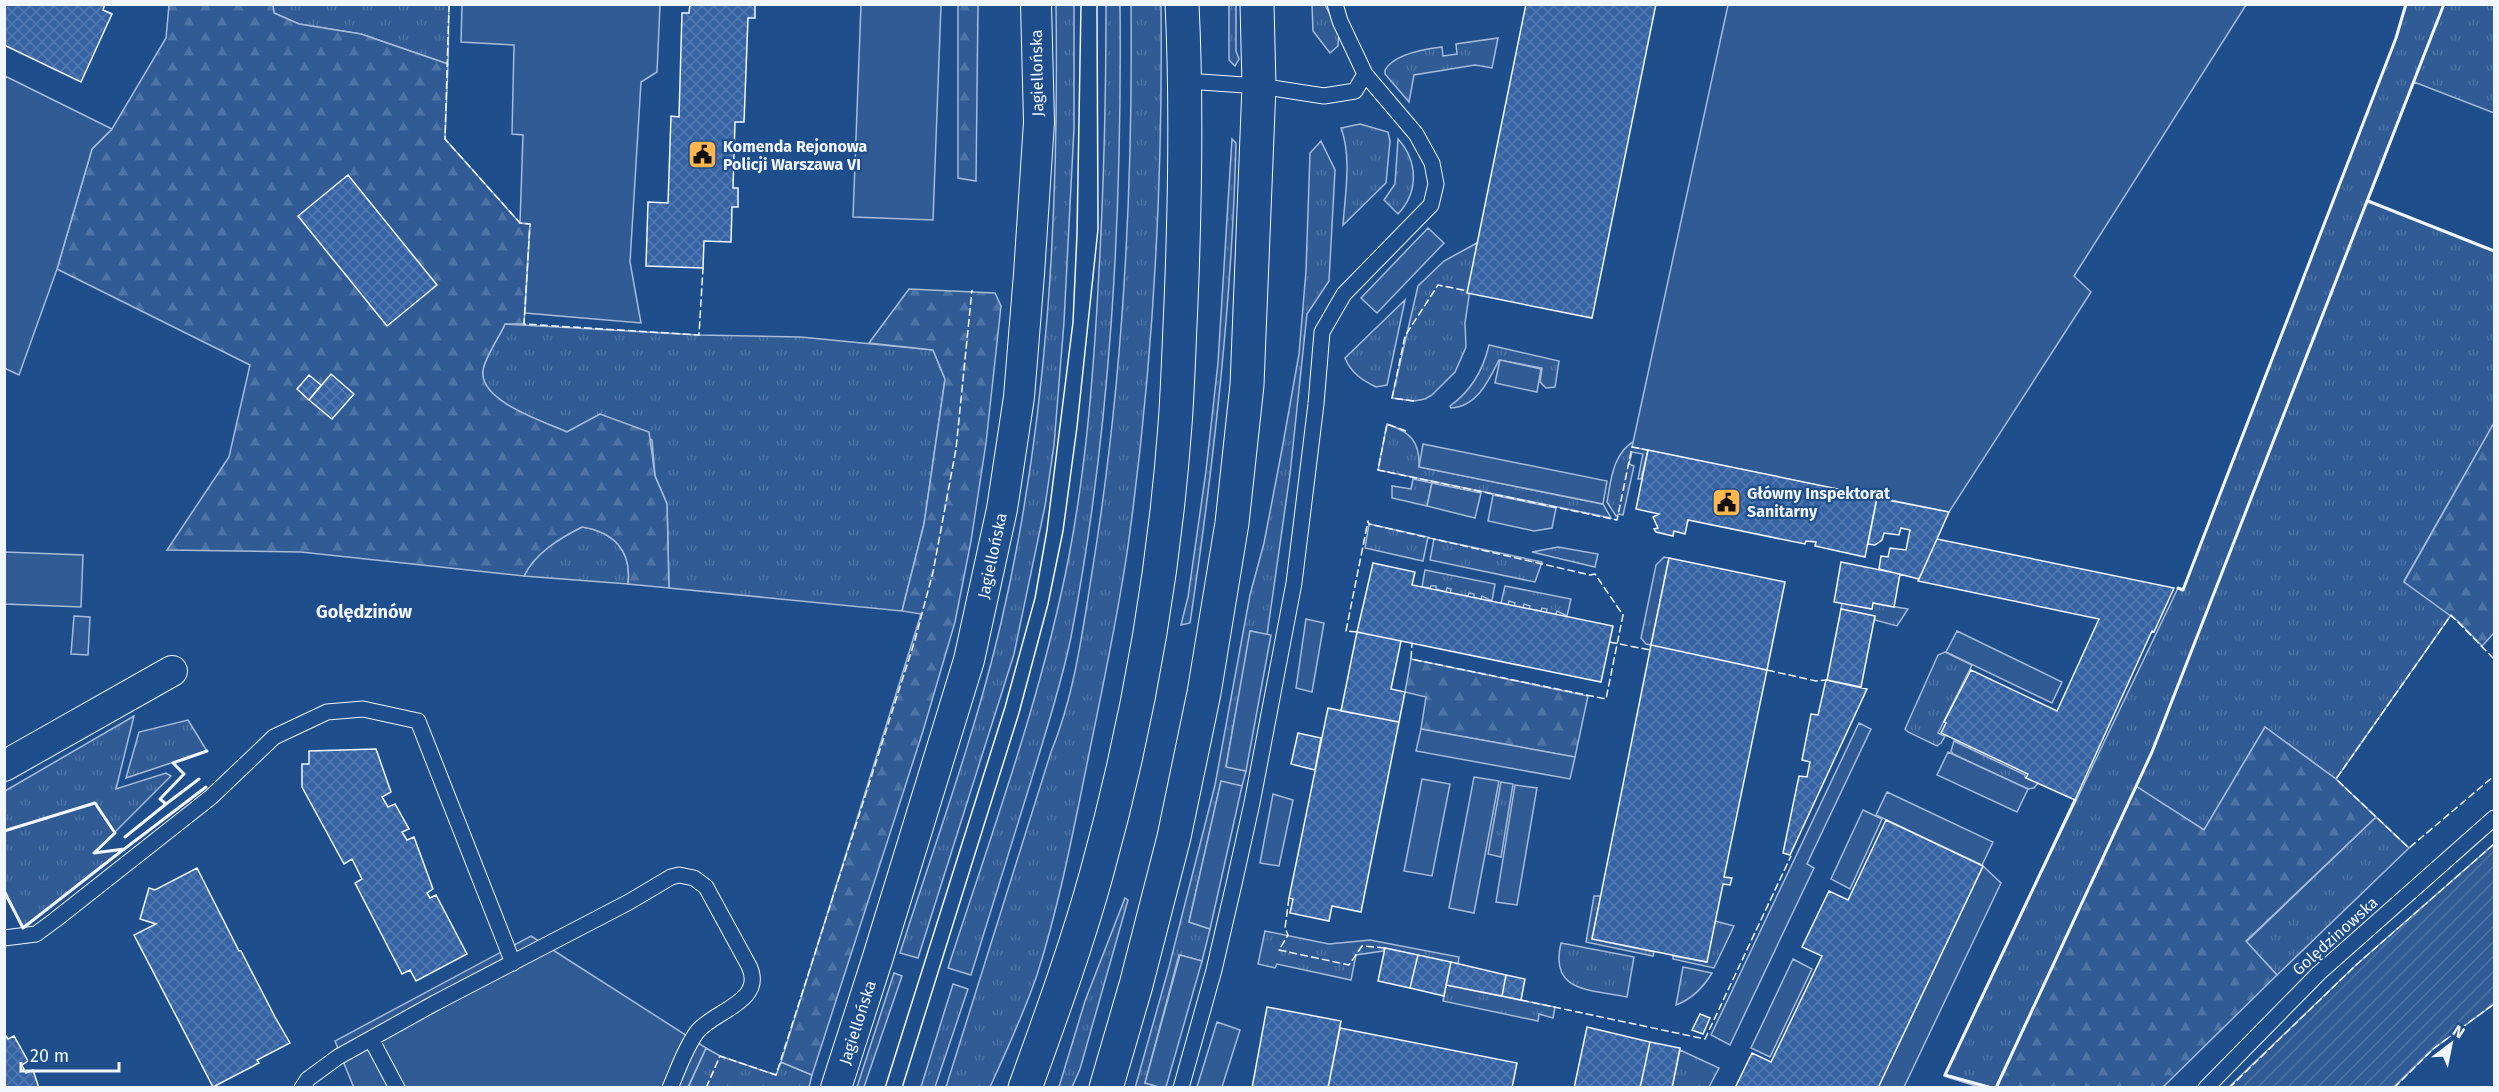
<svg xmlns="http://www.w3.org/2000/svg" width="2499" height="1092" viewBox="0 0 2499 1092" font-family="'Fira Sans',sans-serif">
  <style>
    .grass { fill: url(#grass-tufts); stroke: #a8bbd7; stroke-width: 1.5 }
    .forest { fill: url(#forest-firs); stroke: #a8bbd7; stroke-width: 1.5 }
    .garden { fill: url(#garden-furrows); stroke: #a8bbd7; stroke-width: 1.5 }
    .built { fill: #305b95; stroke: #a8bbd7; stroke-width: 1.5 }
    .building { fill: url(#building-cross-hatch); stroke: #f2f6ff; stroke-width: 1.5 }
    .lines { fill: none; stroke-linecap: round; stroke-linejoin: round }
    .lane-casing { stroke: #f2f6ff; stroke-width: 17 }
    .street-casing { stroke: #f2f6ff; stroke-width: 32 }
    .secondary-casing { stroke: #f2f6ff; stroke-width: 35 }
    .lane { stroke: #1f4e8c; stroke-width: 15 }
    .street { stroke: #1f4e8c; stroke-width: 30 }
    .secondary { stroke: #1f4e8c; stroke-width: 33 }
    .tram { stroke: #f2f6ff; stroke-width: 1.5 }
    .fence { stroke: #f2f6ff; stroke-width: 1.5; stroke-dasharray: 8 3; stroke-linecap: butt }
    .wall { stroke: #f2f6ff; stroke-width: 3 }
    .labels { text-anchor: middle; dominant-baseline: central; stroke-width: 4.5; stroke-linejoin: round; paint-order: stroke }
    .street-label { font-size: 16px; fill: #f2f6ff; stroke: #1f4e8c }
    .poi-label { font-size: 16px; font-weight: bold; fill: #f2f6ff; stroke: #1f4e8c; text-anchor: start }
    .neighbourhood-label { font-size: 18px; font-weight: bold; fill: #f2f6ff; stroke: #1f4e8c }
  </style>
  <defs>
    <pattern id="grass-tufts" width="24" height="20" patternUnits="userSpaceOnUse" patternTransform="scale(1.5)"><rect width="24" height="20" fill="#305b95"/><path d="M3 7l-1-3M5 7V3M7 7l1-3M15 17l-1-3M17 17v-4M19 17l1-3" fill="none" stroke="#4e73a5"/></pattern>
    <pattern id="forest-firs" width="22" height="20" patternUnits="userSpaceOnUse" patternTransform="scale(1.5)"><rect width="22" height="20" fill="#305b95"/><path d="M5 1l3.5 6h-7zM16 11l3.5 6h-7z" fill="#4e73a5"/></pattern>
    <pattern id="garden-furrows" width="10" height="10" patternUnits="userSpaceOnUse" patternTransform="scale(1.5)"><rect width="10" height="10" fill="#305b95"/><path d="M-1 1l2-2M0 10L10 0M9 11l2-2" fill="none" stroke="#4e73a5"/></pattern>
    <pattern id="building-cross-hatch" width="8" height="8" patternUnits="userSpaceOnUse" patternTransform="scale(1.5)"><rect width="8" height="8" fill="#3563a3"/><path d="M0 0l8 8M0 8l8-8" fill="none" stroke="#537ab1"/></pattern>
  </defs>
  <rect width="100%" height="100%" fill="#1f4e8c"/>
  <path class="grass" d="M273 5H449L448 64 361 34 299 24 274 13Z
    M1056 5H1074V128L1064 322 1054 445 1045 506 1014 654 918 958 900 953C935 843 975 735 1001 623 1048 421 1059 211 1056 5Z
    M1106 5H1120C1122 216 1111 429 1071 637 1061 686 1045 734 1031 781 1011 846 991 910 971 975L948 968C992 832 1042 696 1069 556 1087 462 1094 366 1099 271 1104 182 1106 93 1106 5Z
    M1131 5H1161C1163 186 1153 367 1128 546 1118 616 1103 685 1089 754 1074 827 1060 903 1037 975 1024 1013 1007 1050 990 1087H946L1051 752C1075 694 1083 628 1093 566 1123 381 1133 192 1131 5Z
    M1229 5H1236V51L1239 59 1235 66 1229 60Z
    M1312 5H1325L1339 32 1338 46 1330 53 1313 31Z
    M2406 5H2494V113L2414 82 2368 201 2494 251V423L2404 581 2451 615 2336 779 2265 727 2204 830 2136 787 1996 1087H1979L1944 1076 2178 588 2183 590 2396 38Z
    M1498 38 1492 68 1475 65 1414 75 1409 102 1385 74V70C1394 54 1425 49 1442 47L1443 56 1457 54 1456 44Z
    M1360 124 1388 132 1390 141 1386 183 1343 225C1345 195 1352 157 1341 128Z
    M1232 139 1236 143C1232 304 1214 463 1190 623L1181 625 1188 597 1206 471 1218 363Z
    M1398 139C1418 161 1419 192 1398 214L1384 200 1395 184Z
    M1321 141 1335 170 1329 281 1307 314 1290 474 1267 635 1251 631 1226 766 1246 771 1242 786 1221 782 1189 922 1210 929 1202 961 1179 955 1145 1083 1159 1087 1135 1088 1169 967 1215 785 1250 595 1264 543 1283 444 1299 354 1306 271 1310 153Z
    M1477 243 1465 323 1466 347 1455 372 1432 395 1425 399 1414 401 1392 398 1418 286 1444 261Z
    M1405 300 1387 385 1376 387C1362 380 1351 373 1345 358Z
    M505 324 699 335 801 337 933 350 945 379 924 524 902 611 669 588 667 504 655 476 652 440 600 414 567 432C545 422 477 401 483 370 485 357 500 336 505 324Z
    M1489 345 1559 361 1555 387 1546 388 1540 382 1542 368 1499 360C1489 380 1477 407 1451 408L1450 406C1471 391 1483 371 1489 345Z
    M1387 424C1410 432 1420 441 1419 467L1603 504 1611 518 1378 470Z
    M1636 440 1648 450 1641 479H1638L1643 454 1632 452 1629 464 1634 466 1623 515 1619 514 1616 516 1607 502C1611 479 1613 452 1636 440Z
    M1413 479 1432 483 1427 506 1392 498V486L1411 489Z
    M1369 524 1428 537 1423 561 1365 548Z
    M582 527C614 532 632 551 628 584L524 576C535 553 560 538 582 527Z
    M1434 539 1542 562 1535 582 1430 560Z
    M1558 547 1598 554 1595 567 1532 552Z
    M1664 557 1669 558 1651 645 1646 644 1641 638 1656 565Z
    M1425 570 1495 584 1492 601 1482 596 1481 599 1474 598V594L1469 593 1468 596 1450 593 1451 589 1447 588 1446 592 1436 589V586H1431L1430 588 1422 587Z
    M1505 586 1571 599 1567 616 1557 611 1556 614 1546 613 1547 609 1542 608 1541 611 1529 609 1530 606 1524 604 1523 608 1514 606 1515 603 1509 601 1508 605 1501 603Z
    M1842 603 1871 609 1873 603 1908 609 1897 626 1875 620V616L1841 609Z
    M1945 652 1972 665 1938 733 1945 736 1941 743 1937 746 1908 732 1905 729 1938 655Z
    M134 716 116 789 166 773 171 776 95 852 124 849 23 928 5 891V791Z
    M188 720 207 751 126 778 139 732Z
    M1954 741 2025 775V777L2038 783 2034 788 2028 789 1953 754 1951 751Z
    M1501 782 1513 784 1501 857 1488 854Z
    M2376 817 2409 848 2277 975 2246 942Z
    M1594 896H1601L1592 939 1654 952 1653 956 1586 942Z
    M1125 898 1128 900 1080 1069 1072 1087H1059L1085 1001Z
    M1715 921 1734 926 1714 968 1673 959V956L1706 962Z
    M1265 931 1329 944 1370 940 1459 957 1458 964 1384 948 1383 951 1356 955 1351 980 1277 964 1275 968 1258 964Z
    M1561 943 1634 957 1627 997C1590 989 1549 993 1561 943Z
    M1683 967 1712 973C1703 988 1692 999 1676 1005Z
    M894 973 902 976 864 1087H857Z
    M953 984 968 989 935 1087H921Z
    M1446 985 1555 1007 1553 1018 1539 1014 1538 1021 1443 1001Z
    M706 1048 720 1056 776 1075 781 1062 812 1075 809 1087 688 1088Z
    M1680 1050 1719 1068 1709 1087H1672Z"/>
  <path class="forest" d="M169 5H273L274 13 299 24 361 34 448 64 445 139 520 223 530 224 524 324H505C500 336 485 357 483 370 478 401 545 422 567 432L600 414 649 432 655 476 667 504 669 588 628 584C632 551 614 532 582 527 560 538 535 553 524 576L301 552 167 550 229 457 250 365 57 269 92 149 112 129 166 38Z
    M958 5H978L976 181 958 178Z
    M909 289 995 293 1001 306 986 443 971 541 955 622 923 731 812 1075 781 1062 921 614 902 611 924 524 945 379 933 350 869 343Z
    M2494 423V633L2482 646 2459 622 2404 582Z
    M1411 659 1588 696 1575 757 1421 729 1426 697 1405 692Z
    M2265 727 2336 779 2376 817 2246 941 2277 975 2163 1087H1996L2136 786 2204 830Z"/>
  <path class="garden" d="M2494 844V1004L2433 1049 2394 1087H2229L2356 965Z"/>
  <path class="built" d="M462 5H660L657 72 641 82 630 262 641 323 525 313 530 224 520 223 523 135 512 134 514 45 461 42Z
    M861 5H941L933 220 853 217Z
    M1728 5H2246L2074 276 2091 292 1949 512 1632 447Z
    M5 76 112 129 92 149 57 269 19 375 4 368Z
    M1428 228 1444 243 1377 313 1361 298Z
    M1500 360 1541 369 1537 392 1495 383Z
    M1423 444 1607 481 1603 504 1419 467Z
    M1432 483 1481 493 1475 518 1427 506Z
    M1493 495 1556 508 1552 528 1534 531 1488 521Z
    M5 552 83 555 81 607 5 604Z
    M74 616 90 617 88 655 71 654Z
    M1306 619 1324 623 1312 692 1296 688Z
    M1250 631 1271 635 1246 771 1226 767Z
    M1957 631 2062 682 2052 703 1946 652Z
    M1859 723 1871 729 1807 864 1814 868 1730 1045 1711 1035Z
    M1421 729 1575 757 1570 779 1416 751Z
    M1948 752 2028 789 2017 812 1937 775Z
    M1474 777 1499 781 1474 913 1449 908Z
    M1422 779 1450 784 1432 876 1404 871Z
    M1221 781 1242 786 1210 929 1189 922Z
    M1515 785 1537 788 1517 905 1496 902Z
    M1887 792 1993 842 1982 865 1876 815Z
    M1273 794 1293 800 1279 866 1260 863Z
    M1863 810 1882 819 1850 889 1831 879Z
    M1983 866 2001 883 1904 1087H1878Z
    M531 936 706 1048 688 1087 354 1088 335 1041Z
    M1180 955 1202 961 1166 1087H1159L1145 1083Z
    M1793 959 1812 969 1770 1057 1751 1048Z
    M1217 1022 1240 1030 1222 1087H1197Z"/>
  <path class="building" d="M4 4H105L103 10 112 14 81 82 4 45Z
    M690 4H755V18H748L744 122H735L733 188H738V207H732L731 242 704 241 703 268 646 266 648 202 668 203 671 116 679 117 682 13H689Z
    M1526 4H1656L1592 318 1467 293Z
    M348 175 437 285 387 326 298 216Z
    M331 374 354 394 332 419 309 400Z
    M309 375 321 385 309 400 297 389Z
    M1648 450 1877 497 1865 557 1815 546 1816 542 1806 541 1805 544 1688 520 1685 534 1674 531 1673 536 1656 532 1654 529 1658 528 1653 517 1659 514 1636 509Z
    M1877 498 1949 512 1919 579 1879 569 1881 556 1888 557 1890 548 1906 550 1910 530 1901 528 1899 535 1884 533 1882 540 1875 545 1868 544Z
    M1937 539 2174 588 2154 632 2152 631 2075 800 2026 778 2028 774 1941 733 1946 723 1944 722 1971 670 2057 711 2099 619 1918 581Z
    M1669 558 1785 582 1767 670 1651 645Z
    M1841 562 1900 574 1894 607 1873 603 1872 609 1834 602Z
    M1373 563 1415 572 1412 585 1613 626 1601 682 1357 632Z
    M1841 609 1875 616 1861 687 1827 680Z
    M1357 632 1401 641 1391 689 1405 692 1399 722 1341 711Z
    M1651 645 1767 670 1724 877 1732 878 1730 885 1723 884 1707 962 1592 939Z
    M1826 680 1867 689 1790 855 1783 853 1799 776 1807 777 1810 762 1802 760 1811 714 1818 715Z
    M1328 708 1399 722 1361 912 1332 906 1329 921 1290 913 1293 899 1289 898Z
    M1298 733 1321 738 1315 770 1291 764Z
    M376 749 391 792 382 797 388 807 395 804 409 829 402 832 407 840 414 837 433 889 427 893 430 898 436 895 467 954 416 981 410 970 402 974 355 883 362 879 352 859 344 864 302 787V764H309V751Z
    M1886 820 1983 866 1878 1088H1735L1752 1053 1771 1062 1822 956 1802 947 1829 891 1848 900Z
    M197 868 239 951H241L275 1017 290 1043 257 1060 259 1063 213 1087 134 935 156 924 140 919 149 888 155 890Z
    M1385 948 1418 955 1410 988 1378 981Z
    M1418 955 1451 962 1444 996 1410 988Z
    M1451 962 1506 975 1502 996 1446 985Z
    M1506 975 1525 979 1521 1000 1502 996Z
    M1267 1007 1341 1021 1328 1088H1252Z
    M1700 1014 1710 1018 1703 1034 1692 1030Z
    M1587 1027 1650 1042 1640 1088H1574Z
    M1340 1028 1517 1063 1512 1088H1328Z
    M4 1033 8 1039 14 1036 28 1061 22 1065 26 1073 33 1070 39 1088H4Z
    M1650 1042 1680 1048 1672 1088H1640Z"/>
  <g class="lines">
    <defs>
      <path id="lane" d="M1186 81 1259 86 1324 96 1355 91 1365 74
        M4 938 36 934 55 920 211 797 274 737 327 712 363 709 418 721 513 963
        M371 1039 397 1088
        M302 1088 308 1079 338 1057 435 1003 629 902 671 877 679 875 694 878 706 887 749 966C766 1002 713 1011 697 1032 685 1048 678 1070 670 1088
        M1181 1088 1214 970 1234 884 1252 803 1294 583 1316 404 1322 332 1344 294 1431 205 1436 184 1432 163 1416 134 1365 74 1340 21 1335 4
        M2206 1088 2319 973 2494 818"/>
      <g id="street">
        <path d="M4 766 172 671"/>
        <path id="s1" d="M836 1088 878 957 969 660 1002 509 1019 397 1029 274 1039 122 1036 4"/>
      </g>
      <path id="secondary" d="M1025 1088C1051 1016 1077 945 1097 872 1137 727 1164 575 1175 425 1178 385 1179 344 1181 303 1185 204 1187 104 1182 4
        M1106 1088 1136 985 1174 837 1204 693 1232 523 1247 385 1259 86 1257 4"/>
    </defs>
    <use href="#lane" class="lane-casing"/>
    <use href="#street" class="street-casing"/>
    <use href="#secondary" class="secondary-casing"/>
    <use href="#lane" class="lane"/>
    <use href="#street" class="street"/>
    <use href="#secondary" class="secondary"/>
    <path class="tram" d="M885 1088 1005 707 1035 598 1047 530 1073 322 1077 234 1081 4
      M902 1088 1019 713 1048 604 1063 531 1077 427 1098 229 1097 4"/>
    <path class="fence" d="M449 4 445 139 520 223 530 224 524 324 699 335 703 268
      M1414 401 1392 398 1405 336 1438 285 1468 291
      M1406 431 1387 424 1378 470 1617 520 1632 447 1648 450
      M1357 632 1346 631 1368 521 1369 524 1590 575 1595 574 1623 615 1606 699 1411 659 1412 644
      M1609 642 1650 650
      M2494 659 2451 615 2336 779 2409 848 2494 776
      M1767 670 1816 681 1827 680
      M1289 898 1285 928 1288 935 1279 950 1349 965 1362 946 1385 948
      M1521 1000 1705 1039 1791 856
      M706 1088 720 1056 776 1075 915 640 933 572 956 449 972 290
      M2229 1088 2356 965 2494 844
      M2394 1088 2433 1049 2494 1004"/>
    <path class="wall" d="M2368 201 2494 251
      M2178 588 2183 590 2396 38 2406 4
      M199 779 166 804 160 799 184 774 173 763 207 751
      M4 831 95 803 115 833 94 853 124 849 23 928 4 891
      M125 837 166 804
      M123 850 206 787
      M1992 1088 1945 1075 2075 800
      M1996 1088 2152 752 2444 4"/>
  </g>
  <defs>
    <symbol id="civic-square" viewBox="-11 -11 22 22"><rect x="-9" y="-9" width="18" height="18" rx="4" fill="#ffb74d" stroke="#1f4e8c"/><path d="M-.6-6.5H3V-4.5H.6V-3L4-1V1h2V6H-6V1h2V-1L-.6-3ZM-1.2 2.5V6h2.4V2.5Z" fill="#111"/></symbol>
  </defs>
  <g fill-rule="evenodd">
    <use href="#civic-square" x="686" y="138" width="33" height="33"/>
    <use href="#civic-square" x="1710" y="486" width="33" height="33"/>
  </g>
  <g class="labels">
    <g class="street-label">
      <text transform="translate(1037 73) rotate(-91)">Jagiellońska</text>
      <text stroke="none"><textPath href="#s1" startOffset="555">Jagiellońska</textPath></text>
      <text transform="translate(2335 936) rotate(-42)">Golędzinowska</text>
      <text stroke="none"><textPath href="#s1" startOffset="69">Jagiellońska</textPath></text>
    </g>
    <g class="poi-label">
      <text x="723" y="146">Komenda Rejonowa<tspan x="723" dy="18">Policji Warszawa VI</tspan></text>
      <text x="1747" y="493">Główny Inspektorat<tspan x="1747" dy="18">Sanitarny</tspan></text>
    </g>
    <g class="neighbourhood-label">
      <text x="364" y="612">Golędzinów</text>
    </g>
  </g>
  <rect width="2499" height="1092" fill="none" stroke="#f2f6ff" stroke-width="12"/>
  <g transform="translate(2451 1044) rotate(32)" stroke="#1f4e8c" stroke-width="4.5" paint-order="stroke">
  <path d="M0-4.5L10 22L0 15L-10 22Z" fill="#f2f6ff"/>
  <text y="-9" font-size="16" font-weight="bold" text-anchor="middle" fill="#f2f6ff">N</text>
  </g>
  <path d="M21 1062v9h98v-9" fill="none" stroke="#f2f6ff" stroke-width="3"/>
  <text x="30" y="1062" font-size="18" fill="#f2f6ff" stroke="#1f4e8c" stroke-width="4.5" paint-order="stroke">20 m</text>
</svg>
